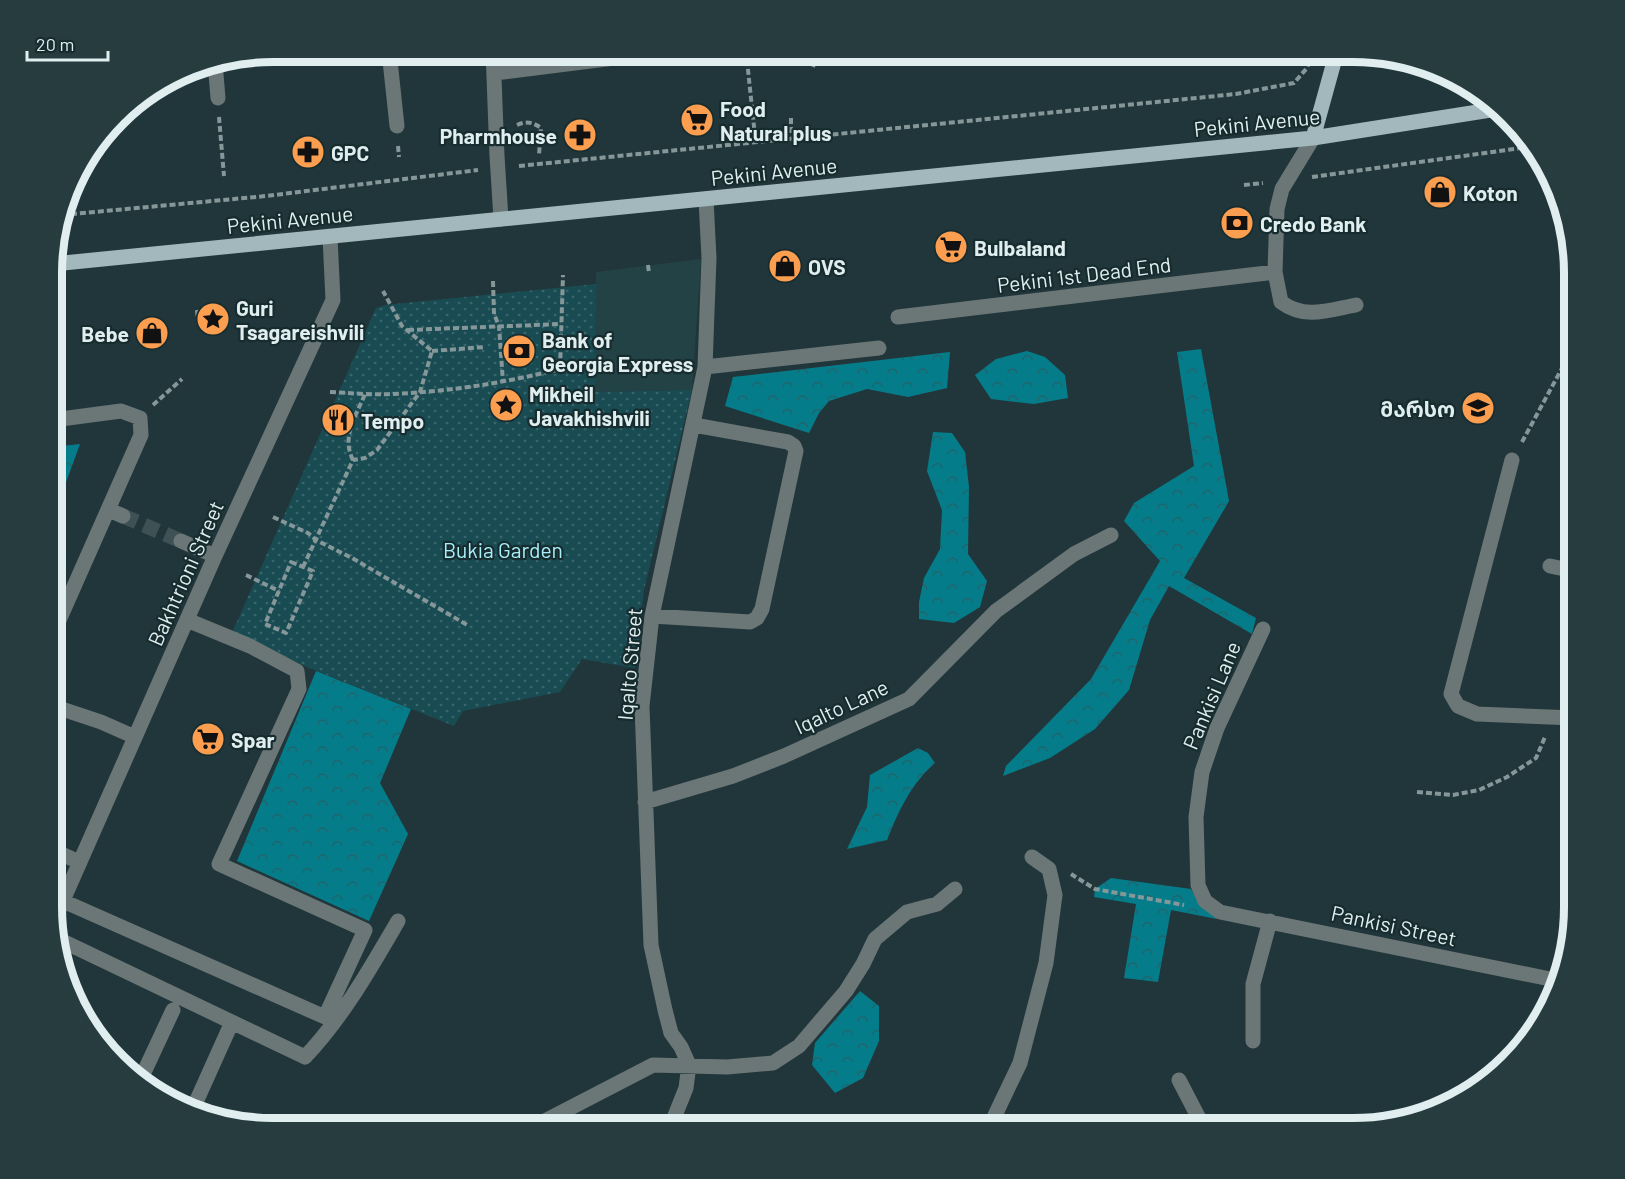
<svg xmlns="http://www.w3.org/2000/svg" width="1625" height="1179" viewBox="0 0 1625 1179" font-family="Barlow,'Noto Sans Georgian',sans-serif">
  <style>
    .built { fill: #234246 }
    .grass { fill: url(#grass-dots) }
    .forest { fill: url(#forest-crowns) }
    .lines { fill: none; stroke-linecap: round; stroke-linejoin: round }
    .minor-tunnel { stroke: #3e5255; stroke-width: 15; stroke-dasharray: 15 8; stroke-linecap: butt }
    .path { stroke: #86979a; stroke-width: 4; stroke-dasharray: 6 3; stroke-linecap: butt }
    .minor { stroke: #6b7677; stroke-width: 15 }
    .major { stroke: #a3b8bc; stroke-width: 15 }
    .labels { text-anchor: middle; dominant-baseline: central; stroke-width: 4.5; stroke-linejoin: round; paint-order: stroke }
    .poi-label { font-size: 21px; font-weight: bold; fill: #e1eef0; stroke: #172c2f; text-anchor: start }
    .street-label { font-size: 21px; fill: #e1eef0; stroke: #172c2f }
    .park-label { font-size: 21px; fill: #a6eef9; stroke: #172c2f }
    .rim { fill: none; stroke: #e1eef0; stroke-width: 8 }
  </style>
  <defs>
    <pattern id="grass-dots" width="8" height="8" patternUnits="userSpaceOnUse" patternTransform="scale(1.5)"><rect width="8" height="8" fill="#194b53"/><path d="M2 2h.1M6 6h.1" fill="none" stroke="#3a656c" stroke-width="1.8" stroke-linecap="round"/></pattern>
    <pattern id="forest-crowns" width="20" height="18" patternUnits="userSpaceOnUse" patternTransform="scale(1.5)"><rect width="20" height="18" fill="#057c89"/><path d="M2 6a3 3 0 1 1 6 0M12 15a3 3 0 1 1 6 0" fill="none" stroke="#21646c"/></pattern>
  </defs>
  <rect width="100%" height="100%" fill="#21363a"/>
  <path class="built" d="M701 259 692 390 595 392 596 272Z"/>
  <path class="grass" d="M596 284 595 392 692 390 644 590 635 668 582 659 560 692 463 711 454 726 307 667 232 633 376 308 385 305Z"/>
  <path class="forest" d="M1201 349 1229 501 1184 578 1256 618 1252 634 1169 586 1150 620 1129 690 1095 729 1050 758 1003 776 1006 766 1091 679 1160 561 1124 521 1134 503 1194 466 1177 352Z
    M1027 351 1045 357 1065 375 1068 398 1034 404 991 399 975 375 996 359Z
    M950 352 947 388 908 397 867 389 829 401 819 413 809 433 725 406 733 377Z
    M933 432 952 433 965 452 969 487 968 554 987 581 980 607 954 623 919 619V602L924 578 940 549 942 510 927 471Z
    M80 444 53 518V447Z
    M316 671 411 709 380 783 408 834 369 921 237 861Z
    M918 748 928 753 935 763C911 784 899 810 887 840L847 849 867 807 870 775Z
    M1111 878 1191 889 1199 903 1217 919 1171 910 1158 982 1124 978 1136 904 1094 897 1095 889Z
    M860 991 879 1006V1041L863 1078 835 1093 812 1065 815 1043Z"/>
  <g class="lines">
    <path class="minor-tunnel" d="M123 516 181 541"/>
    <path class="path" d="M746 51 755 136
      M813 67 820 51
      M219 117 224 176
      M517 125C526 121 533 122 541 128L539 155
      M791 133V117
      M398 146 399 157
      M519 166 1236 94 1294 83 1307 68 1311 57
      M1312 177 1528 147
      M1244 185 1263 183
      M62 215 266 196 478 170
      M648 265 649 273
      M493 281 494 314 499 326 503 382
      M197 310 198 321
      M408 330 561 324
      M432 351 485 347
      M330 392C350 393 370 395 390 394 447 392 504 383 560 369L563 275
      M153 405 182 379
      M1522 442 1561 370 1574 372
      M353 460C341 437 356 416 365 394
      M273 517 308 533 316 540 352 558 469 626
      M291 562 313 571 286 633 265 624Z
      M303 567 353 460 365 458 377 450 420 392 432 351 402 326 383 291
      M246 575 279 591
      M1417 792 1453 795 1479 790 1507 777 1536 758 1545 737
      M1071 874 1095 889 1184 905"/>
    <path class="minor" d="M389 51 397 126
      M493 51 497 156 501 219
      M215 62 218 98
      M495 73 670 51
      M1275 272 1277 209 1282 189 1313 138
      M898 317 1275 272 1281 302C1305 320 1329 310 1356 305
      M705 367 879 348
      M53 420 121 411 140 418 141 435 53 634
      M1512 460 1451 694 1458 706 1477 714 1574 718
      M109 510 123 516
      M181 541 215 556
      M1550 566 1574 571
      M652 616 750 622 757 618 762 609 796 451 794 446 788 442 694 425
      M1263 629 1217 728 1202 772 1196 817 1198 885 1205 901 1220 912 1560 981
      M53 706 101 722 135 737
      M645 802 733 776 784 756 909 699 996 611 1074 554 1111 535
      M53 850 79 862
      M63 901 325 1017 365 930 219 864 299 689 297 671 250 646 187 620
      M53 923 215 556 333 300 330 237
      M54 937 305 1057C343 1017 370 969 398 921
      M1253 1041V984L1270 921
      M1179 1080 1204 1128
      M139 1083 173 1010
      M192 1111 232 1022
      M537 1128 543 1122 653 1065 727 1067 773 1063 799 1046 846 991 863 964 875 939 907 912 937 904 955 889
      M670 1128 686 1088 689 1065 681 1047 671 1033 665 1010 651 945 642 706 652 616 705 367 709 258 706 199
      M989 1128 1020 1063 1046 963 1055 895 1049 869 1032 857"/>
    <path class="major" d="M1313 138 1337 51
      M53 264 1313 138 1497 109"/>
  </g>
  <defs>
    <symbol id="supermarket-disc" viewBox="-11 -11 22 22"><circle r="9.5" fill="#fb9e50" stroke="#172c2f"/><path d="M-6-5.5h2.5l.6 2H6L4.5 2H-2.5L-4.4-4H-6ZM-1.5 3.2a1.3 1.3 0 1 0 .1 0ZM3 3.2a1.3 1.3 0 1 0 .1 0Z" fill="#111"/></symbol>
    <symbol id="pharmacy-disc" viewBox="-11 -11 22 22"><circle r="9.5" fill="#fb9e50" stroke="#172c2f"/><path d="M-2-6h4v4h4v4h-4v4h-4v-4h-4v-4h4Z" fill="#111"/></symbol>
    <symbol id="shop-disc" viewBox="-11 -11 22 22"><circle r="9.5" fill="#fb9e50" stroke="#172c2f"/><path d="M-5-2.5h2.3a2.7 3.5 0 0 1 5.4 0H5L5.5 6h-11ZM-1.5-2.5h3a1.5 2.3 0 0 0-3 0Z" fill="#111"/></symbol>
    <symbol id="bank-disc" viewBox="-11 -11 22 22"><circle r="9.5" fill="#fb9e50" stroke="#172c2f"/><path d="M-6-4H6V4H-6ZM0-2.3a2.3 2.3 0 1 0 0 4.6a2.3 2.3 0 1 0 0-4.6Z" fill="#111"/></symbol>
    <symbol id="sight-disc" viewBox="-11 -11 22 22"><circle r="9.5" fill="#fb9e50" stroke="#172c2f"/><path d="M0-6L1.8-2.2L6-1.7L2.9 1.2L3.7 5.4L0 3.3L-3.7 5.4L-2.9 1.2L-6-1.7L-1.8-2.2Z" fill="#111"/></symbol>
    <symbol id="school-disc" viewBox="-11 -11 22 22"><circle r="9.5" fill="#fb9e50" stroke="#172c2f"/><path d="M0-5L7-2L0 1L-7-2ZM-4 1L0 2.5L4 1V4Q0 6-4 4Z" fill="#111"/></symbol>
    <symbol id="restaurant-disc" viewBox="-11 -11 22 22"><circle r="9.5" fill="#fb9e50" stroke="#172c2f"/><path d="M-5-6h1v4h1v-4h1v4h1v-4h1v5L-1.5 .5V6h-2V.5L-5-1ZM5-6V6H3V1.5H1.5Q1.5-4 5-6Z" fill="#111"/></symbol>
  </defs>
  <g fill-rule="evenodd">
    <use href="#supermarket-disc" x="678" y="101" width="38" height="38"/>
    <use href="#pharmacy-disc" x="561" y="116" width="38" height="38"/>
    <use href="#pharmacy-disc" x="289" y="133" width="38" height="38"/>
    <use href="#shop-disc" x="1421" y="173" width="38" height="38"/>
    <use href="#bank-disc" x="1218" y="204" width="38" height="38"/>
    <use href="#supermarket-disc" x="932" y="228" width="38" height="38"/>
    <use href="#shop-disc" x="766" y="247" width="38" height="38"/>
    <use href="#sight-disc" x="194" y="300" width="38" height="38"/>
    <use href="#shop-disc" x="133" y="314" width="38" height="38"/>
    <use href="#bank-disc" x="500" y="332" width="38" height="38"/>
    <use href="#sight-disc" x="487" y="386" width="38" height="38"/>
    <use href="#school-disc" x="1459" y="389" width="38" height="38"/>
    <use href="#restaurant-disc" x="319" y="401" width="38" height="38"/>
    <use href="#supermarket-disc" x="189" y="720" width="38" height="38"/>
  </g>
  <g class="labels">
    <g class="poi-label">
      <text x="720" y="108">Food<tspan x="720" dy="24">Natural plus</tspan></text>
      <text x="557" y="135" text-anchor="end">Pharmhouse</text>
      <text x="331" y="152">GPC</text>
      <text x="1463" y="192">Koton</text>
      <text x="1260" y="223">Credo Bank</text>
      <text x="974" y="247">Bulbaland</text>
      <text x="808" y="266">OVS</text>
      <text x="236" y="307">Guri<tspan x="236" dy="24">Tsagareishvili</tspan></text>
      <text x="129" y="333" text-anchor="end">Bebe</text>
      <text x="542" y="339">Bank of<tspan x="542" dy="24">Georgia Express</tspan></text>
      <text x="529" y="393">Mikheil<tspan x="529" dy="24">Javakhishvili</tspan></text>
      <text x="1455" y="408" text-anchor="end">მარსო</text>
      <text x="361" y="420">Tempo</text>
      <text x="231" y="739">Spar</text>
    </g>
    <g class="street-label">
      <text transform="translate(1257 122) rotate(-6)">Pekini Avenue</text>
      <text transform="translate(774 171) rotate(-6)">Pekini Avenue</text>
      <text transform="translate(290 219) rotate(-6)">Pekini Avenue</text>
      <text transform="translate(1084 274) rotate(-7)">Pekini 1st Dead End</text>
      <text transform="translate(185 573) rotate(-66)">Bakhtrioni Street</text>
      <text transform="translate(629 664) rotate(-85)">Iqalto Street</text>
      <text transform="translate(1211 695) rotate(-67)">Pankisi Lane</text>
      <text transform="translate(841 706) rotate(-25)">Iqalto Lane</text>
      <text transform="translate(1394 925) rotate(12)">Pankisi Street</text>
    </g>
    <g class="park-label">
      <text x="503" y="549">Bukia Garden</text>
    </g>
  </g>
  <path d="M0 0H1625V1179H0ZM273 62H1353A211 211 0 0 1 1564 273V907A211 211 0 0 1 1353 1118H273A211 211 0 0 1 62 907V273A211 211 0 0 1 273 62Z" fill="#273c3e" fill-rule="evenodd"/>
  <path class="rim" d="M273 62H1353A211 211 0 0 1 1564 273V907A211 211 0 0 1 1353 1118H273A211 211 0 0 1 62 907V273A211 211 0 0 1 273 62Z"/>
  <path d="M27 51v9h81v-9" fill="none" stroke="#e1eef0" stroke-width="3"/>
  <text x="36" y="51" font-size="18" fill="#e1eef0" stroke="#172c2f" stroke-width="4.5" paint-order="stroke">20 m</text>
</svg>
